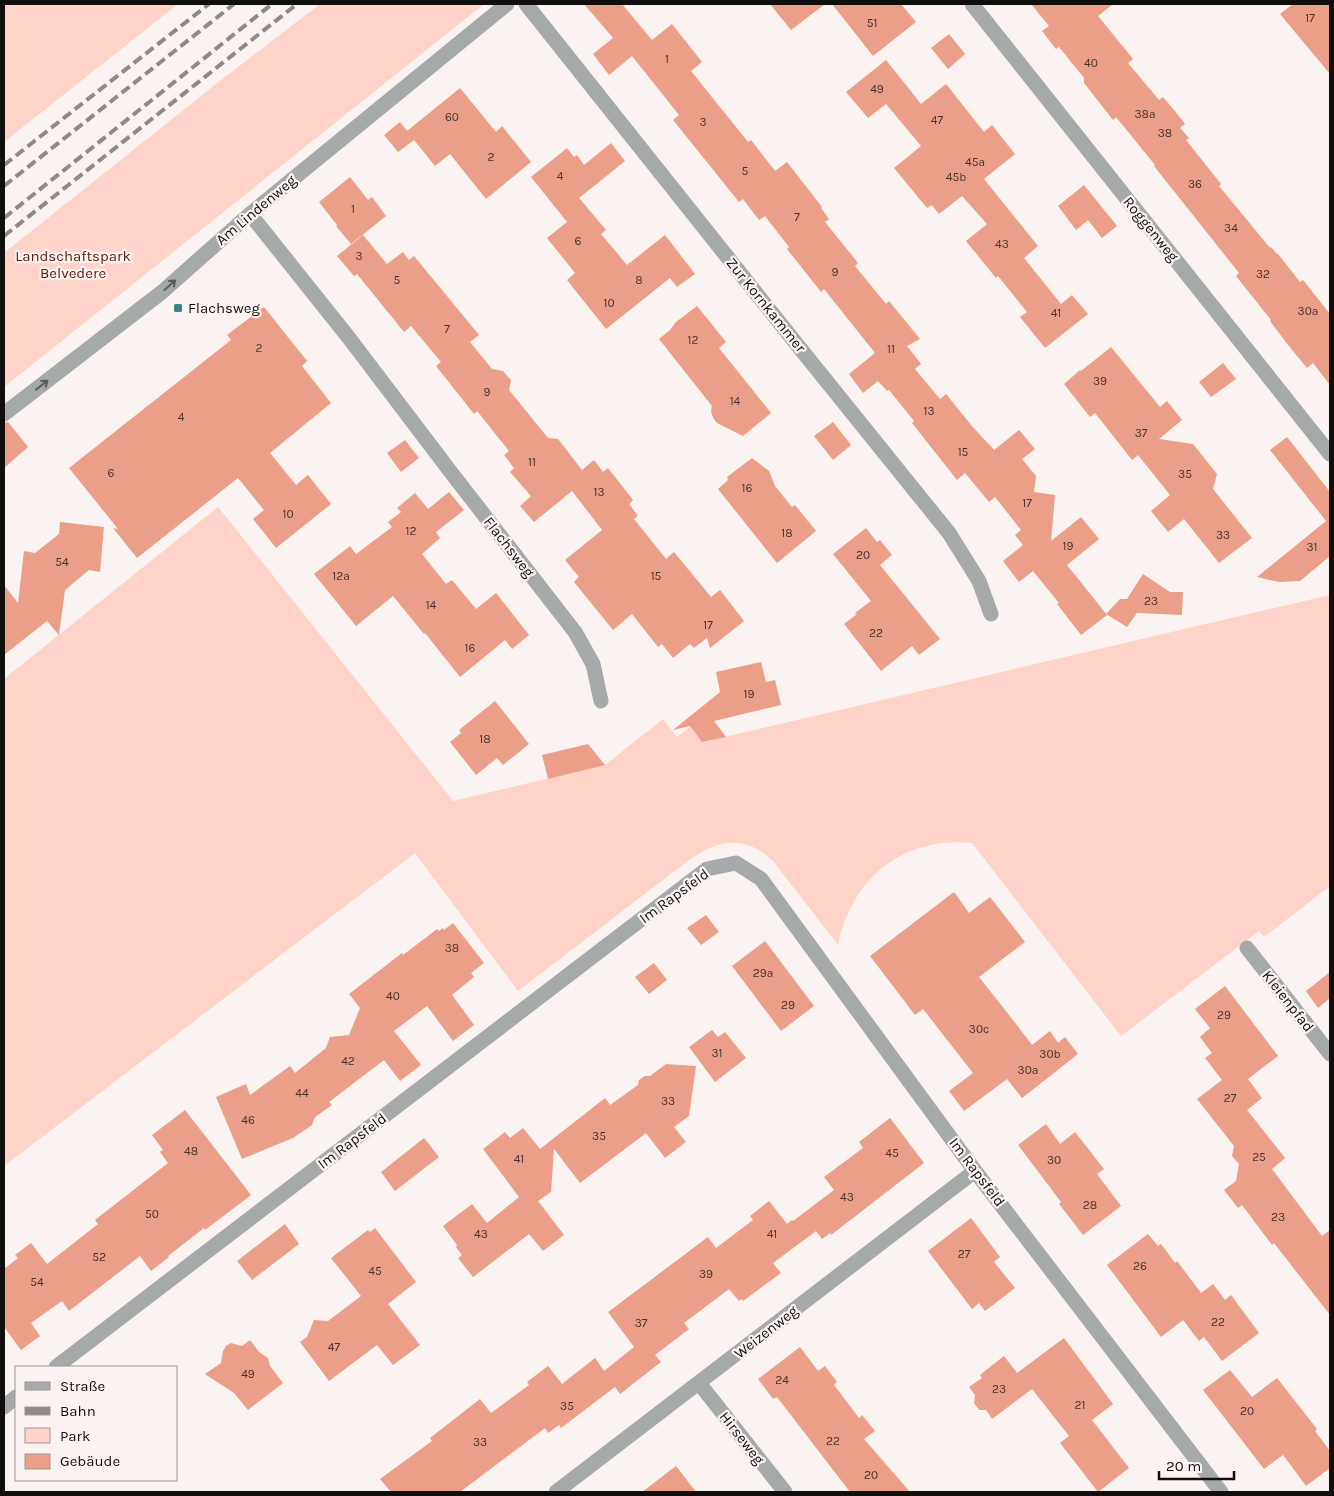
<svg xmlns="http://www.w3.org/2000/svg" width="1334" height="1496" viewBox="0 0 1334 1496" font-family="Karla,sans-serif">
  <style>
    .green { fill: #ffd3c7 }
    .building { fill: #eb9f89 }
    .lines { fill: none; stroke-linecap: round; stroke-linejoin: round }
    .minor { stroke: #a6a9a9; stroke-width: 15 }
    .rail { stroke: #8f8988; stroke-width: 4; stroke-dasharray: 10 5; stroke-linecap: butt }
    .oneway { stroke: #5c5c5c }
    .poi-dot { fill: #3e848f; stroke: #faf3f1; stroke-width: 2 }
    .labels { text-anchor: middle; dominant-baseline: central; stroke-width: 4.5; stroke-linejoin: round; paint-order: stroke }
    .number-label { font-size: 12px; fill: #48322d }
    .street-label { font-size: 15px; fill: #110e0e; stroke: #faf3f1 }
    .park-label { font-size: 15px; fill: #5c1a05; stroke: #faf3f1 }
    .poi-label { font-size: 15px; fill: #110e0e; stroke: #faf3f1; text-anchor: start }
  </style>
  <rect width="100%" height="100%" fill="#faf3f1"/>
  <path class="green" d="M4 4H178L4 142Z
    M320 4H484L4 387V253L216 84Z
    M218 507 453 801 605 765 663 719 677 737 690 727 703 742 1330 595V886L1264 937 1259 931 1121 1036 972 843C903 836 851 879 838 945L773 861C745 835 719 839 689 860L518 991 415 853 4 1166V679Z"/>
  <path class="building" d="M584 4H622L652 40 672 24 702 62 691 71 748 142 751 140 775 171 787 162 822 207 821 208 829 219 825 222 858 263 855 266 886 304 889 301 920 339 907 346 921 364 915 369 940 399 946 394 971 425 994 450 1019 430 1035 449 1022 459 1036 476 1034 492 1055 495 1051 541 1081 517 1099 539 1067 565 1107 615 1081 635 1057 604 1059 603 1033 571 1019 582 1003 561 1023 545 1015 535 1021 530 995 497 989 502 965 473 957 480 912 423 914 421 889 390 887 391 878 381 863 393 849 374 875 353 824 289 821 292 787 249 789 247 765 216 759 220 743 199 739 202 673 120 679 115 632 56 609 75 593 54 613 38Z
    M770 4H825L791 30Z
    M832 4H901L916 22 873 56Z
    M1031 4H1113L1098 16 1133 59 1128 63 1159 100 1163 97 1174 110 1185 124 1180 128 1189 138 1186 140 1221 184 1219 186 1270 248 1271 247 1277 254H1278L1300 282 1303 280 1330 314V385L1313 363 1307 368 1288 345 1270 321 1271 320 1236 276 1239 273 1154 166 1155 165 1116 117 1113 120 1084 83V78L1059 47 1056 49 1042 31 1049 26Z
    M1293 4H1330V74L1280 14Z
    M949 34 965 54 948 69 931 48Z
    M886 60 921 104 946 84 984 132 992 125 1015 154 984 179 1038 246 1024 258 1061 304 1072 295 1088 314 1045 348 1020 317 1027 312 998 276 996 278 966 241 987 224 962 196 939 214 932 205 927 208 894 168 921 146 886 104 868 118 846 92Z
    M460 88 496 132 502 126 531 162 486 199 450 154 435 166 414 140 398 152 384 135 400 122 407 131Z
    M611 143 625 161 579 198 606 230 601 234 627 265 665 235 695 274 677 287 670 278 606 329 567 280 575 273 547 238 567 222 531 177 567 148 574 157 577 155 584 165Z
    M350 177 368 200 372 197 386 216 351 244 336 226 337 225 319 202Z
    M1084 185 1117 226 1102 238 1088 220 1076 230 1058 206Z
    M363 235 387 264 403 252 409 260 414 256 479 335 470 342 492 369 503 371 511 380 509 390 548 438 558 439 582 470 594 460 603 472 608 468 633 500 629 504 638 516 634 519 666 559 674 552 711 597 720 590 744 621 710 648 707 638 694 648 690 644 673 658 662 644 658 647 632 614 613 630 574 582 579 577 565 560 602 530 572 491 534 522 520 506 531 496 510 472 514 468 504 455 509 451 477 411 474 414 436 366 441 362 411 326 404 332 357 274 354 276 337 256Z
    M697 306 726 342 719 348 771 413 743 436 717 423 713 418 711 411 712 406 659 339 670 330 676 322Z
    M264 307 307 361 302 366 331 403 270 453 296 485 308 475 331 504 276 548 253 519 264 510 238 478 137 558 113 528 118 529 69 468 231 340 227 335Z
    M1111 347 1160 407 1167 401 1182 420 1159 439 1193 444 1217 474 1213 489 1252 538 1219 563 1184 519 1168 532 1151 511 1170 495 1138 455 1132 460 1095 413 1090 417 1064 384 1080 370 1081 371Z
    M1223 363 1236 379 1211 397 1199 382Z
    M8 422 28 447 4 468V423Z
    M833 422 851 445 833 460 814 436Z
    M1287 437 1330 492V556L1300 581 1279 582 1257 577 1326 521 1270 450Z
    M405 440 419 458 401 472 387 453Z
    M752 458 769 471 775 486 792 507 795 505 816 531 777 563 718 489 728 480 727 477Z
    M449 492 464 510 436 532 440 538 422 554 446 584 452 580 476 609 496 593 529 635 512 649 505 640 460 677 425 633 424 634 393 596 356 626 314 574 350 546 356 554 392 527 388 522 401 512 397 508 415 493 428 509Z
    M60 522 104 527 100 572 89 570 65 590 59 635 47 621 4 655V585L18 603 24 551 35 553 59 534Z
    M866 528 877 542 880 540 892 555 880 565 940 639 919 655 912 646 881 671 844 624 857 614 855 613 871 601 833 554Z
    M1143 574 1170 592H1183L1182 615 1137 613 1127 627 1106 614 1120 599H1127Z
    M761 662 766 682 775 680 781 705 714 721 726 737 702 742 690 726 673 730 720 692 716 672Z
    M495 701 529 744 503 765 497 758 476 775 450 742 461 733 459 730Z
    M588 744 605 765 548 779 542 755Z
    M954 892 969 913 990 897 1025 942 979 977 1016 1024 1032 1045 1050 1031 1058 1043 1065 1037 1078 1054 1022 1098 1007 1079 964 1111 949 1091 973 1073 923 1009 915 1015 870 956Z
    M706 915 719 932 701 945 687 928Z
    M453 923 484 963 471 973 474 977 452 995 474 1025 453 1041 427 1006 394 1031 421 1065 400 1081 384 1060 329 1102 332 1105 315 1117 312 1125 293 1138 242 1159 216 1097 246 1084 250 1095 290 1066 295 1073 326 1048 330 1037 349 1035 360 1008 349 994 402 953 403 955 437 929 439 931 443 928 444 930Z
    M765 941 814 1006 781 1031 732 966Z
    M654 963 667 980 649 994 635 977Z
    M1330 972V998L1318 1008 1306 991Z
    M1225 986 1278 1056 1248 1079 1262 1098 1247 1110 1285 1158 1272 1169 1322 1236 1330 1230V1315L1274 1243 1272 1245 1242 1205 1238 1208 1224 1190 1236 1181 1239 1164 1232 1156 1234 1146 1197 1099 1222 1080 1205 1058 1212 1053 1200 1037 1210 1028 1195 1009Z
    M712 1030 718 1037 725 1032 746 1058 715 1082 689 1047Z
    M666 1064 696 1066 689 1116 674 1127 686 1142 665 1158 646 1133 580 1183 554 1149 551 1192 538 1201 564 1235 543 1251 529 1234 473 1277 458 1258 462 1255 456 1247 457 1245 443 1226 472 1204 487 1223 519 1197 483 1149 505 1132 510 1138 523 1128 540 1149 605 1098 610 1105 638 1085 639 1080 645 1076H650Z
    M185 1110 251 1195 205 1230 204 1228 168 1256 169 1257 151 1271 140 1256 69 1311 62 1301 31 1323 40 1336 21 1350 4 1327V1269L18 1258 15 1255 31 1243 47 1264 98 1224 95 1220 168 1163 160 1152 163 1150 152 1135Z
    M890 1118 924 1163 831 1235 830 1233 822 1239 816 1231 773 1263 781 1273 743 1301 742 1299 739 1301 729 1289 684 1323 689 1329 655 1355 661 1362 620 1394 615 1387 561 1428 559 1425 548 1433 545 1428 460 1492H391L380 1479 432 1441 430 1438 480 1399 491 1413 529 1385 527 1382 548 1366 562 1384 595 1358 604 1371 634 1347 608 1312 708 1237 716 1248 753 1220 750 1216 769 1201 787 1224 792 1220 793 1221 834 1190 824 1177 863 1148 859 1142Z
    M1046 1124 1060 1144 1075 1132 1104 1169 1097 1174 1121 1206 1083 1235 1059 1204 1061 1202 1018 1145Z
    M424 1138 439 1157 395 1191 381 1172Z
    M971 1218 1000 1257 994 1262 1015 1288 985 1311 979 1303 972 1309 928 1251Z
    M285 1224 299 1244 252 1280 237 1261Z
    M375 1228 416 1282 388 1304 420 1345 393 1365 377 1345 329 1381 300 1342 307 1337 314 1320 328 1321 361 1296 331 1258 368 1230 370 1232Z
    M1148 1234 1158 1246 1161 1244 1175 1263 1177 1261 1201 1293 1213 1284 1225 1300 1231 1295 1259 1333 1222 1361 1204 1337 1199 1341 1183 1320 1161 1337 1107 1265Z
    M1064 1338 1113 1404 1092 1420 1129 1468 1098 1492 1060 1443 1069 1436 1032 1389 992 1419 986 1410H979L974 1403 975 1395 969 1387 982 1378 980 1375 1004 1356 1017 1373Z
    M250 1340 259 1352 268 1358 270 1366 283 1383 248 1410 234 1393 205 1374 221 1363 223 1351 226 1346 231 1343 242 1346Z
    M800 1347 818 1371 825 1366 837 1382 834 1385 859 1418 862 1415 875 1431 864 1439 910 1492H850L777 1397 773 1399 758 1379Z
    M1230 1370 1252 1397 1277 1378 1317 1429 1315 1431 1330 1451V1468L1306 1486 1283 1455 1264 1469 1203 1390Z
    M676 1466 696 1492H642Z"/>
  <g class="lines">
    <path class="minor" d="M526 4 799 347 949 533 979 581 991 614
      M972 4 1073 131 1330 454
      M250 214 349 338 453 475 575 632 593 664 601 701
      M4 414 162 292 250 214 507 4
      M1247 948 1330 1054
      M56 1367 707 869 736 863 761 879 975 1171 1221 1492
      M699 1383 785 1492
      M4 1407 16 1397
      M556 1492 975 1171"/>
    <path class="rail" d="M4 165 209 4
      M4 186 234 4
      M4 218 272 4
      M4 236 297 4"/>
  </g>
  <defs><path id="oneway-shaft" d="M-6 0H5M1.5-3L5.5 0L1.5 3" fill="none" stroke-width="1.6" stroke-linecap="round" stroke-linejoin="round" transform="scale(1.25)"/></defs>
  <g class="oneway">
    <use href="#oneway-shaft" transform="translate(170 285) rotate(-42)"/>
    <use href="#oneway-shaft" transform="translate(42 385) rotate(-38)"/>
  </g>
  <rect class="poi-dot" x="173" y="303" width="10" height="10" rx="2.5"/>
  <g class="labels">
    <g class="number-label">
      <text x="1310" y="18">17</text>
      <text x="872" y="23">51</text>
      <text x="667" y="59">1</text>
      <text x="1091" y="63">40</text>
      <text x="877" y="89">49</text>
      <text x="1145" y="114">38a</text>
      <text x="452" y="117">60</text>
      <text x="937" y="120">47</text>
      <text x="703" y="122">3</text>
      <text x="1165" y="133">38</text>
      <text x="491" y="157">2</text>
      <text x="975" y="162">45a</text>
      <text x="745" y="171">5</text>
      <text x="560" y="176">4</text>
      <text x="956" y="177">45b</text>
      <text x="1195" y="184">36</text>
      <text x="353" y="209">1</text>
      <text x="797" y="217">7</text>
      <text x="1231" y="228">34</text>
      <text x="578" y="241">6</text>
      <text x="1002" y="244">43</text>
      <text x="359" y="256">3</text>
      <text x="835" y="272">9</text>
      <text x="1263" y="274">32</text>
      <text x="397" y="280">5</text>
      <text x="639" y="280">8</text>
      <text x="609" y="303">10</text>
      <text x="1308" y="311">30a</text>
      <text x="1056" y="313">41</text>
      <text x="447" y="329">7</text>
      <text x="693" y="340">12</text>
      <text x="259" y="348">2</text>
      <text x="891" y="349">11</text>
      <text x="1100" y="381">39</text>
      <text x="487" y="392">9</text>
      <text x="735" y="401">14</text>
      <text x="929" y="411">13</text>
      <text x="181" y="417">4</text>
      <text x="1141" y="433">37</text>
      <text x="963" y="452">15</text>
      <text x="532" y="462">11</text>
      <text x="111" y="473">6</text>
      <text x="1185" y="474">35</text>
      <text x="747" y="488">16</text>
      <text x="599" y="492">13</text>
      <text x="1027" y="503">17</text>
      <text x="288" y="514">10</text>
      <text x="411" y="531">12</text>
      <text x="787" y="533">18</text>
      <text x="1223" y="535">33</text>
      <text x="1068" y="546">19</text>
      <text x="1312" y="547">31</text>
      <text x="863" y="555">20</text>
      <text x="62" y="562">54</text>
      <text x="341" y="576">12a</text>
      <text x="656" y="576">15</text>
      <text x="1151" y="601">23</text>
      <text x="431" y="605">14</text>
      <text x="708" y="625">17</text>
      <text x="876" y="633">22</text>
      <text x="470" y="648">16</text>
      <text x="749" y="694">19</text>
      <text x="485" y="739">18</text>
      <text x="452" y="948">38</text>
      <text x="763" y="973">29a</text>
      <text x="393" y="996">40</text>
      <text x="788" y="1005">29</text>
      <text x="1224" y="1015">29</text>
      <text x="979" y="1029">30c</text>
      <text x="717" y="1053">31</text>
      <text x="1050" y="1054">30b</text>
      <text x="348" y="1061">42</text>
      <text x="1028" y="1070">30a</text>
      <text x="302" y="1093">44</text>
      <text x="1230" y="1098">27</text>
      <text x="668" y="1101">33</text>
      <text x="248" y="1120">46</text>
      <text x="599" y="1136">35</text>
      <text x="191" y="1151">48</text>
      <text x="892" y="1153">45</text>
      <text x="1259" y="1157">25</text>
      <text x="519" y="1159">41</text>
      <text x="1054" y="1160">30</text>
      <text x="847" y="1197">43</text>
      <text x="1090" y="1205">28</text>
      <text x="152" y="1214">50</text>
      <text x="1278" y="1217">23</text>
      <text x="481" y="1234">43</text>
      <text x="772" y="1234">41</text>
      <text x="964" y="1254">27</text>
      <text x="99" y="1257">52</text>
      <text x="1140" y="1266">26</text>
      <text x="375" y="1271">45</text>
      <text x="706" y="1274">39</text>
      <text x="37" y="1282">54</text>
      <text x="1218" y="1322">22</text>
      <text x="641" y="1323">37</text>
      <text x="334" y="1347">47</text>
      <text x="248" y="1374">49</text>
      <text x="782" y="1380">24</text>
      <text x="999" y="1389">23</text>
      <text x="1080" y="1405">21</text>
      <text x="567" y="1406">35</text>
      <text x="1247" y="1411">20</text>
      <text x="833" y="1441">22</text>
      <text x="480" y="1442">33</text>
      <text x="871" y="1475">20</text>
    </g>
    <g class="street-label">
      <text transform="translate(256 210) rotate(-40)">Am Lindenweg</text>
      <text transform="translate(1151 229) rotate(51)">Roggenweg</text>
      <text transform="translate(766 305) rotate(51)">Zur Kornkammer</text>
      <text transform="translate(509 547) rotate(52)">Flachsweg</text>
      <text transform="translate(674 896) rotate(-36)">Im Rapsfeld</text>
      <text transform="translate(1288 1001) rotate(52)">Kleienpfad</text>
      <text transform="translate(352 1141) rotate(-37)">Im Rapsfeld</text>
      <text transform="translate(977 1172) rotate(53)">Im Rapsfeld</text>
      <text transform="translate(766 1332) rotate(-38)">Weizenweg</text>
      <text transform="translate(742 1438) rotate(52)">Hirseweg</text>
    </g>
    <g class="park-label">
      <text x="73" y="256">Landschaftspark<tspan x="73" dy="17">Belvedere</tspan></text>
    </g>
    <g class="poi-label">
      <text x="188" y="308">Flachsweg</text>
    </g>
  </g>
  <rect width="1334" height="1496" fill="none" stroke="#110e0e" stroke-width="10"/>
  <rect x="15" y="1366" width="162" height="115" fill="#faf3f1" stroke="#9d9796"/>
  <rect x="25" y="1382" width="25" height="8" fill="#a6a9a9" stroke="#9d9796"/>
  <text x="60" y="1391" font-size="15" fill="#110e0e">Straße</text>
  <rect x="25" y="1407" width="25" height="8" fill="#8f8988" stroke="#9d9796"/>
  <text x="60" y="1416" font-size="15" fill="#110e0e">Bahn</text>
  <rect x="25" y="1428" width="25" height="15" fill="#ffd3c7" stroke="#9d9796"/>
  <text x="60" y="1441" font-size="15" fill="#110e0e">Park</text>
  <rect x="25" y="1454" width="25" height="15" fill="#eb9f89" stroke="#9d9796"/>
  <text x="60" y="1466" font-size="15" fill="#110e0e">Gebäude</text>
  <path d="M1159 1471v8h75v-8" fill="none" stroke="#110e0e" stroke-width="2.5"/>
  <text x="1166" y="1471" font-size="15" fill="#110e0e" stroke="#faf3f1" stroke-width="4" paint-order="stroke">20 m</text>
</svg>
